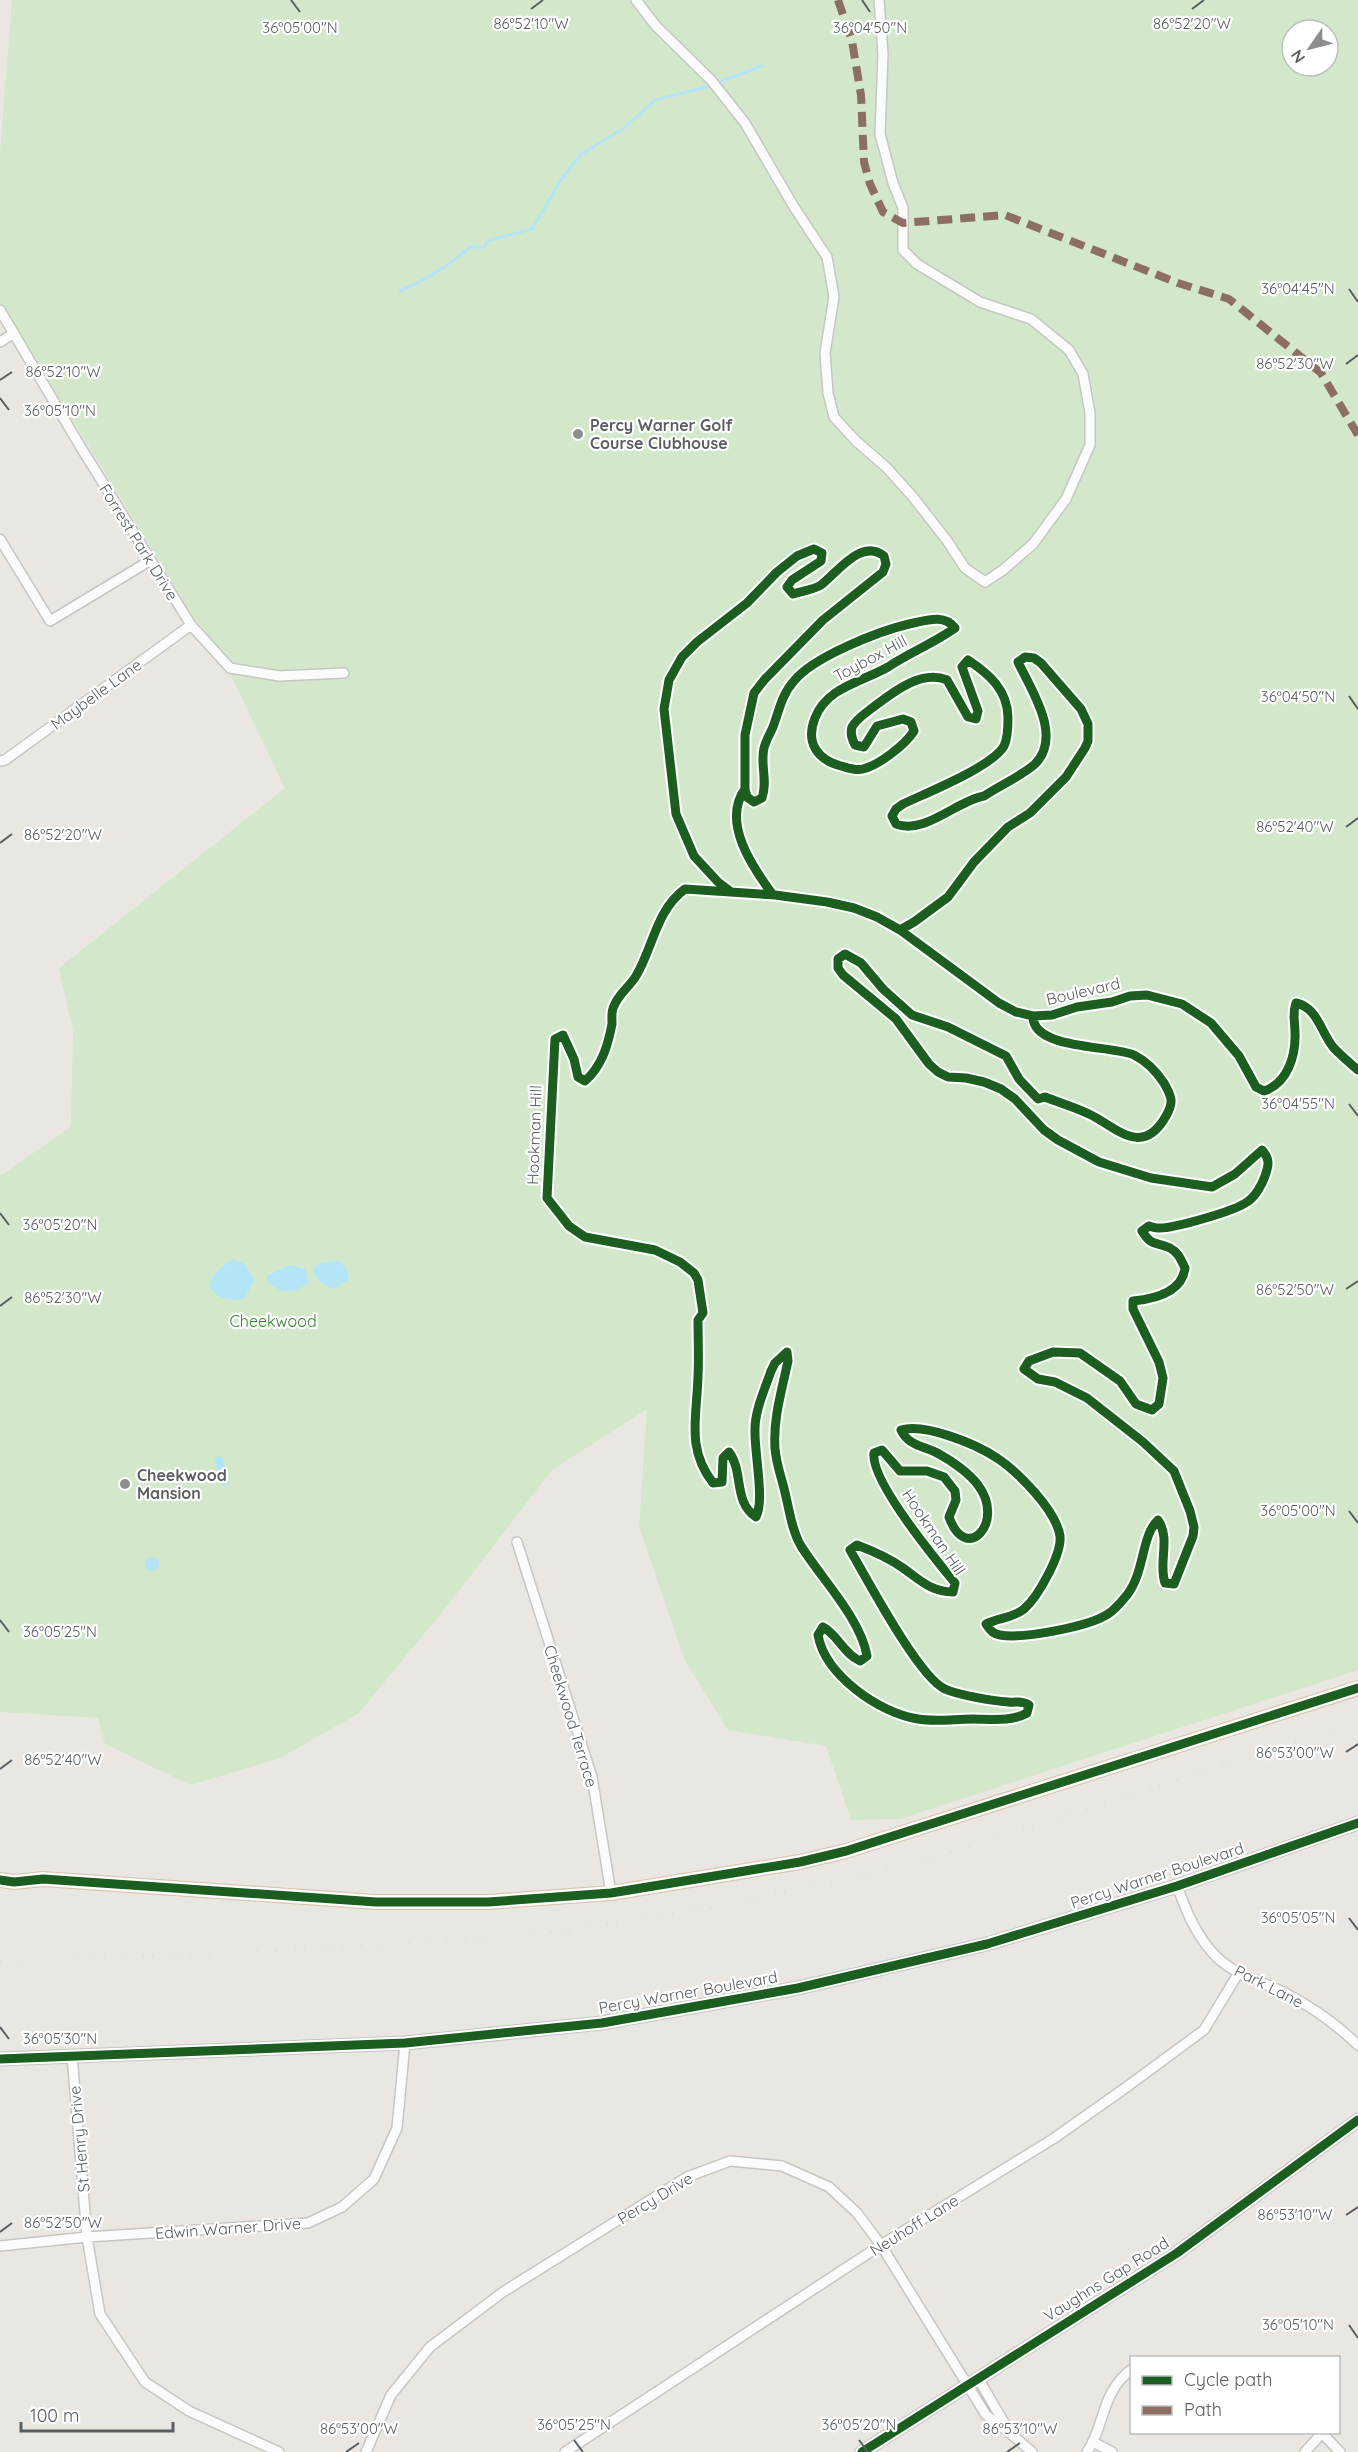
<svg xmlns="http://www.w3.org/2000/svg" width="1358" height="2452" viewBox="0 0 1358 2452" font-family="Quicksand,sans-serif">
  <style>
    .green { fill: #d3e8cb; fill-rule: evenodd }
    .water { fill: #b4e5f6 }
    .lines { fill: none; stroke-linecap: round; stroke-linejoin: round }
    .stream { stroke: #b4e5f6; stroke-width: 3 }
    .street-casing { stroke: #c6c6c5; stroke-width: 12 }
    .secondary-casing { stroke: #c5c5c4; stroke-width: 15 }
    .primary-casing { stroke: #d5c3ad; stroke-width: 16 }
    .street { stroke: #fcfbfb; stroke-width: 9 }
    .secondary { stroke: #fcfbfb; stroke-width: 12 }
    .primary { stroke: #f2eee5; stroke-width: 14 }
    .rail { stroke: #e2e1e1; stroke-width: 3; stroke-dasharray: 1.5 8; stroke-linecap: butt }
    .quiet { stroke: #8d6e63; stroke-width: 8; stroke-dasharray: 15 8; stroke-linecap: butt }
    .cycleway-casing { stroke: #fff; stroke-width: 13 }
    .cycleway { stroke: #1b5e20; stroke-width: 9 }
    .ticks { fill: none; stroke: #585e62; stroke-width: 2 }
    .poi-dot { fill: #8b8e8f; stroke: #fff; stroke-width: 2 }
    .labels { text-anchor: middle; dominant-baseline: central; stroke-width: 4.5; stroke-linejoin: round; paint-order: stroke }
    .poi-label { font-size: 16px; font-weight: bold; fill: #585e62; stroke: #fff; text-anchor: start }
    .street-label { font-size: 16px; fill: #585e62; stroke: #fff }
    .park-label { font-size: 16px; fill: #36872b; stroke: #fff }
    .ticks-label { font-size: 15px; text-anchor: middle; fill: #585e62; stroke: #fff; stroke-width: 4.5; stroke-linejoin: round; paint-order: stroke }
  </style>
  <rect width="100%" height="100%" fill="#eae7e2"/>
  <path class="green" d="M12 0H1358V1670L900 1819 851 1820 826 1746 728 1730 685 1661 639 1527 647 1409 552 1470 448 1605 358 1714 278 1759 190 1785 105 1744 98 1718 0 1712V1176L69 1128 71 1122 73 1031 59 968 285 788 218 649 205 635 0 302V152ZM1292 30H1328V66H1292Z"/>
  <path class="water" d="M234 1259 245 1264 254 1280 245 1298C233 1303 215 1298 209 1286 212 1274 223 1264 234 1259Z
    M337 1260 344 1265 349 1276 347 1281 334 1289C325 1286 315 1280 313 1270L318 1264Z
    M290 1265 306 1269 309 1283C291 1294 284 1296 267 1281V1275Z
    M222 1456 230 1484 222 1486 214 1458Z
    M145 1564a7 7 0 1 1 14 0a7 7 0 1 1-14 0Z"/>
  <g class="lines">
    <path class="stream" d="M400 291C427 280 448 266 470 247H485L487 241 532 229 561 180 580 155 624 128 655 100 706 87 762 66"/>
    <defs>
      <path id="street" d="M636 0 656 26 711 80 745 123 794 207 827 257 834 297 825 353 828 393 834 417 856 441 886 467 913 497 948 542 965 568 985 582 1003 570 1033 544 1066 499 1090 445V413L1083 374 1069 350 1031 319 980 302 917 264 903 250V208L893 183 880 134 883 54 879 0
        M0 310 80 446 191 625 230 668 279 676 344 673
        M0 342 14 333
        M0 539 50 621 151 560
        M0 761 5 760 191 625
        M517 1542 592 1777 611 1893
        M1177 1886C1186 1910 1194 1931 1211 1951 1231 1975 1260 1980 1287 1994 1314 2008 1336 2024 1358 2045
        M72 2055 87 2237 100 2314 145 2382 189 2411 279 2452
        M0 2246 87 2237 308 2223 342 2207 374 2179 397 2128 405 2043
        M1321 2432 1340 2452
        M1010 2433 1032 2452
        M1093 2442 1112 2452
        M366 2452 391 2395 430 2347 503 2292 687 2177 730 2161 782 2166 829 2187 857 2213 881 2245 986 2415 1010 2433 978 2378
        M565 2452 881 2245 1053 2139 1128 2086 1204 2030 1238 1974
        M1087 2452C1106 2424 1100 2393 1132 2369
        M1305 2452 1322 2433"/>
      <path id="secondary" d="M0 2059 405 2043 602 2023 798 1988 987 1944 1177 1886 1358 1823
        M862 2452 1177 2253 1358 2120"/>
      <path id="primary" d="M0 1880 14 1882 43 1879 376 1902H488L611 1893 800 1862 846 1851 1358 1688"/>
    </defs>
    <use href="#street" class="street-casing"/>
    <use href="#secondary" class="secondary-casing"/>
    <use href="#primary" class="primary-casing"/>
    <use href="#street" class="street"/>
    <use href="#secondary" class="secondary"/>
    <use href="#primary" class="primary"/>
    <path class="rail" d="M0 1962 287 1950 477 1939 577 1929 711 1908 873 1873 962 1849 1358 1722"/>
    <path class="quiet" d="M838 0 852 41 861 95 864 162 870 184 883 212 903 223 1005 215 1178 283 1229 299 1321 373 1358 435"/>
    <defs>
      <path id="cycleway" d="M745 789C721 822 753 868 773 895
        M730 891 718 882 694 856 676 814 664 709 669 680 682 657 697 642 747 603 777 572 797 556 814 549 822 553 821 561 792 580 787 587 793 594C802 591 813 590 821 585 838 572 861 538 884 556L886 564 883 572 823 620 765 679 754 693 745 735V789L747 797 754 802 762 798C768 781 760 764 764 748 766 740 770 734 773 727 779 711 782 694 794 681 813 657 879 631 909 624 925 621 944 613 955 628 934 643 909 653 888 667 862 682 827 687 815 718 805 743 818 760 841 766 849 768 856 771 863 769 879 765 905 745 914 731L911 722 903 719 877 726 864 747 855 745C852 739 850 734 852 727 856 719 866 713 872 708 892 693 921 669 947 680L968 717 976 719 978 711 962 667 968 660C989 674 1008 690 1008 718 1008 726 1008 738 1004 746 992 767 926 793 903 804L896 809 892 816 896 824C925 835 956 801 984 796 999 786 1023 775 1035 764 1063 736 1031 690 1018 662L1025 657 1034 658 1041 663 1081 709 1088 724V741L1085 748 1066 777 1030 813 1008 827 974 862 948 897 914 922 900 930
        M1033 1016C1032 1050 1112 1045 1134 1055 1146 1061 1156 1071 1164 1083 1172 1097 1174 1102 1166 1116 1142 1159 1115 1126 1089 1114 1075 1107 1060 1103 1045 1097L1038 1099 1019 1079 1006 1056 948 1027 912 1015 883 989 861 963 845 954 838 959V968L843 975 896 1019 929 1064 938 1072 948 1077 966 1078 984 1082 1001 1089 1015 1099 1044 1130 1058 1140 1099 1162 1151 1178 1212 1187 1235 1174 1262 1150C1270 1159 1269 1165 1265 1176 1262 1185 1255 1197 1247 1202 1235 1211 1172 1229 1158 1228 1155 1228 1152 1227 1149 1226L1142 1231C1152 1247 1155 1241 1170 1248 1178 1252 1181 1260 1185 1268 1182 1293 1154 1299 1133 1301V1309L1159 1362 1163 1378 1159 1404 1152 1410 1136 1404 1120 1381 1080 1353 1053 1352 1029 1361 1024 1369 1038 1379 1055 1382 1087 1398 1143 1442 1174 1471 1190 1511 1194 1527 1193 1536 1174 1584 1165 1583C1158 1562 1171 1539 1158 1520 1141 1536 1145 1572 1127 1595 1122 1601 1115 1610 1108 1614 1088 1627 1022 1639 1000 1635 993 1634 990 1630 986 1624 998 1618 1013 1618 1024 1609 1038 1597 1062 1554 1060 1536 1056 1510 1018 1472 997 1458 976 1444 925 1423 901 1430 908 1446 925 1446 939 1454 952 1461 969 1473 978 1485 1006 1522 966 1565 949 1517L956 1500 955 1491 944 1477 927 1471H900L882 1450 874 1453C870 1480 936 1560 955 1583L953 1592C931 1592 920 1580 903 1568 889 1558 873 1551 857 1545L850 1550C866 1577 919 1678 945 1689 958 1695 993 1701 1008 1702 1017 1703 1021 1700 1029 1705L1027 1713C1011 1722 991 1719 973 1719 955 1719 935 1722 918 1719 879 1713 825 1675 818 1635L823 1627C838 1635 843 1653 860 1661L867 1656C861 1619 821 1578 801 1546 792 1531 790 1513 786 1497 783 1481 776 1465 775 1448 773 1418 782 1390 788 1361L787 1352 775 1363 771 1371C765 1389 755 1410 755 1429 754 1452 765 1500 756 1517 733 1502 744 1472 729 1452L723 1458 722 1482 713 1483C686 1448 697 1417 698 1376 699 1358 698 1339 698 1320L703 1313 698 1280 694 1273 680 1262 655 1250 585 1237 569 1226 547 1198 555 1039 563 1035 574 1059 578 1077 585 1081C602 1066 608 1045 612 1024 612 1018 611 1011 614 1006 618 995 630 986 636 976 653 948 656 910 685 889L775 895 827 902 854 908 877 917 900 930 999 1003 1016 1012 1033 1016 1052 1015 1077 1007 1112 1002 1130 996 1147 995 1182 1004 1211 1023 1239 1056 1256 1087 1264 1091C1288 1083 1296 1055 1295 1032 1295 1021 1292 1014 1296 1003 1317 1007 1321 1032 1333 1047 1340 1055 1350 1063 1358 1070
        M0 1880 14 1882 43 1879 376 1902H488L611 1893 800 1862 846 1851 1358 1688
        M0 2059 405 2043 602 2023 798 1988 987 1944 1177 1886 1358 1823
        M862 2452 1177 2253 1358 2120"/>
    </defs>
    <use href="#cycleway" class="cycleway-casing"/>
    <use href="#cycleway" class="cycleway"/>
  </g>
  <path class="ticks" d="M291 0 300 12M862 0 870 12M531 9 543 0M1192 9 1204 0M1349 289 1358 302M1346 364 1358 355M0 380 12 372M0 398 9 410M1349 696 1358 709M1346 827 1358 818M0 843 12 834M1349 1104 1358 1116M0 1213 9 1225M1346 1289 1358 1281M0 1306 12 1297M1349 1511 1358 1523M0 1620 9 1632M1346 1752 1358 1744M0 1769 12 1760M1349 1918 1358 1930M0 2027 9 2039M1346 2215 1358 2207M0 2232 12 2223M1349 2325 1358 2338M574 2440 583 2452M859 2440 868 2452M346 2452 359 2443M1007 2452 1020 2443"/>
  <g class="poi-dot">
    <circle cx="578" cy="434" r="6"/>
    <circle cx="125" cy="1484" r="6"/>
  </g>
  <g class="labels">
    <g class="poi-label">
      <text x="590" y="425">Percy Warner Golf<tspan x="590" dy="18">Course Clubhouse</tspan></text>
      <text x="137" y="1475">Cheekwood<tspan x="137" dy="18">Mansion</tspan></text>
    </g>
    <g class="street-label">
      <text transform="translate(139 542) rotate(58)">Forrest Park Drive</text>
      <text transform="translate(870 658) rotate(-28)">Toybox Hill</text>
      <text transform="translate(96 694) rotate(-36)">Maybelle Lane</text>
      <text transform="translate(1083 991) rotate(-13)">Boulevard</text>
      <text transform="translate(534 1135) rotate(-88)">Hookman Hill</text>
      <text transform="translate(934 1532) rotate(56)">Hookman Hill</text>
      <text transform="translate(571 1716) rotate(73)">Cheekwood Terrace</text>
      <text transform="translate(1157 1875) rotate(-18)">Percy Warner Boulevard</text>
      <text transform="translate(1269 1986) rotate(27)">Park Lane</text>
      <text transform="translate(688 1992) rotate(-10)">Percy Warner Boulevard</text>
      <text transform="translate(79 2139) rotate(-95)">St Henry Drive</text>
      <text transform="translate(655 2198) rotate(-31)">Percy Drive</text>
      <text transform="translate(914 2225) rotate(-32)">Neuhoff Lane</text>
      <text transform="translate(228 2228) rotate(-4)">Edwin Warner Drive</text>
      <text transform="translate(1106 2279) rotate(-32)">Vaughns Gap Road</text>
    </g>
    <g class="park-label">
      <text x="273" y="1321">Cheekwood</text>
    </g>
  </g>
  <g class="ticks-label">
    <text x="1192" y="29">86°52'20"W</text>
    <text x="531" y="29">86°52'10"W</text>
    <text x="300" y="33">36°05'00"N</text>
    <text x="870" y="33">36°04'50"N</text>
    <text x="1298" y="294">36°04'45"N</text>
    <text x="1295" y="369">86°52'30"W</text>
    <text x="63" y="377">86°52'10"W</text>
    <text x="60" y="416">36°05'10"N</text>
    <text x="1298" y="702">36°04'50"N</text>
    <text x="1295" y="832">86°52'40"W</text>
    <text x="63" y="840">86°52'20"W</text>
    <text x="1298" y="1109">36°04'55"N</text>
    <text x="60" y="1230">36°05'20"N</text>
    <text x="1295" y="1295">86°52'50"W</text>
    <text x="63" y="1303">86°52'30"W</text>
    <text x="1298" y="1516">36°05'00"N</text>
    <text x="60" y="1637">36°05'25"N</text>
    <text x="1295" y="1758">86°53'00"W</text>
    <text x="63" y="1765">86°52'40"W</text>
    <text x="1298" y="1923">36°05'05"N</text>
    <text x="60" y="2044">36°05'30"N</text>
    <text x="1295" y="2220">86°53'10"W</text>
    <text x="63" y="2228">86°52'50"W</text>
    <text x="1298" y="2330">36°05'10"N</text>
    <text x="574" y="2430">36°05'25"N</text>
    <text x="859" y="2430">36°05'20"N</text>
    <text x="359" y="2434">86°53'00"W</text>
    <text x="1020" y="2434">86°53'10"W</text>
  </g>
  <rect x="1130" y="2356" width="210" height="78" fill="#ffffff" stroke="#bcbfc0" stroke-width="1.5"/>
  <rect x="1142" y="2376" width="30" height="9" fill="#1b5e20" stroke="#bcbfc0" stroke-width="1.5"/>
  <text x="1184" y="2386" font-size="18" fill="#585e62">Cycle path</text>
  <rect x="1142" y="2406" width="30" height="9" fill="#8d6e63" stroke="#bcbfc0" stroke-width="1.5"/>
  <text x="1184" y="2416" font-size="18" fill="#585e62">Path</text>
  <g transform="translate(1310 48) rotate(235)"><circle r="28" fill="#ffffff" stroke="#bcbfc0" stroke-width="1.5"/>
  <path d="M0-4.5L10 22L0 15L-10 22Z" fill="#8b8e8f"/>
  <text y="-9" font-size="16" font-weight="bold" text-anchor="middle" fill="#585e62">N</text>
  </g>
  <path d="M21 2422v9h152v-9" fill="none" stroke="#585e62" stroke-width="3"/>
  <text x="30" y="2422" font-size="18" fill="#585e62" stroke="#ffffff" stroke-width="4.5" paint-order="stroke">100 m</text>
</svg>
